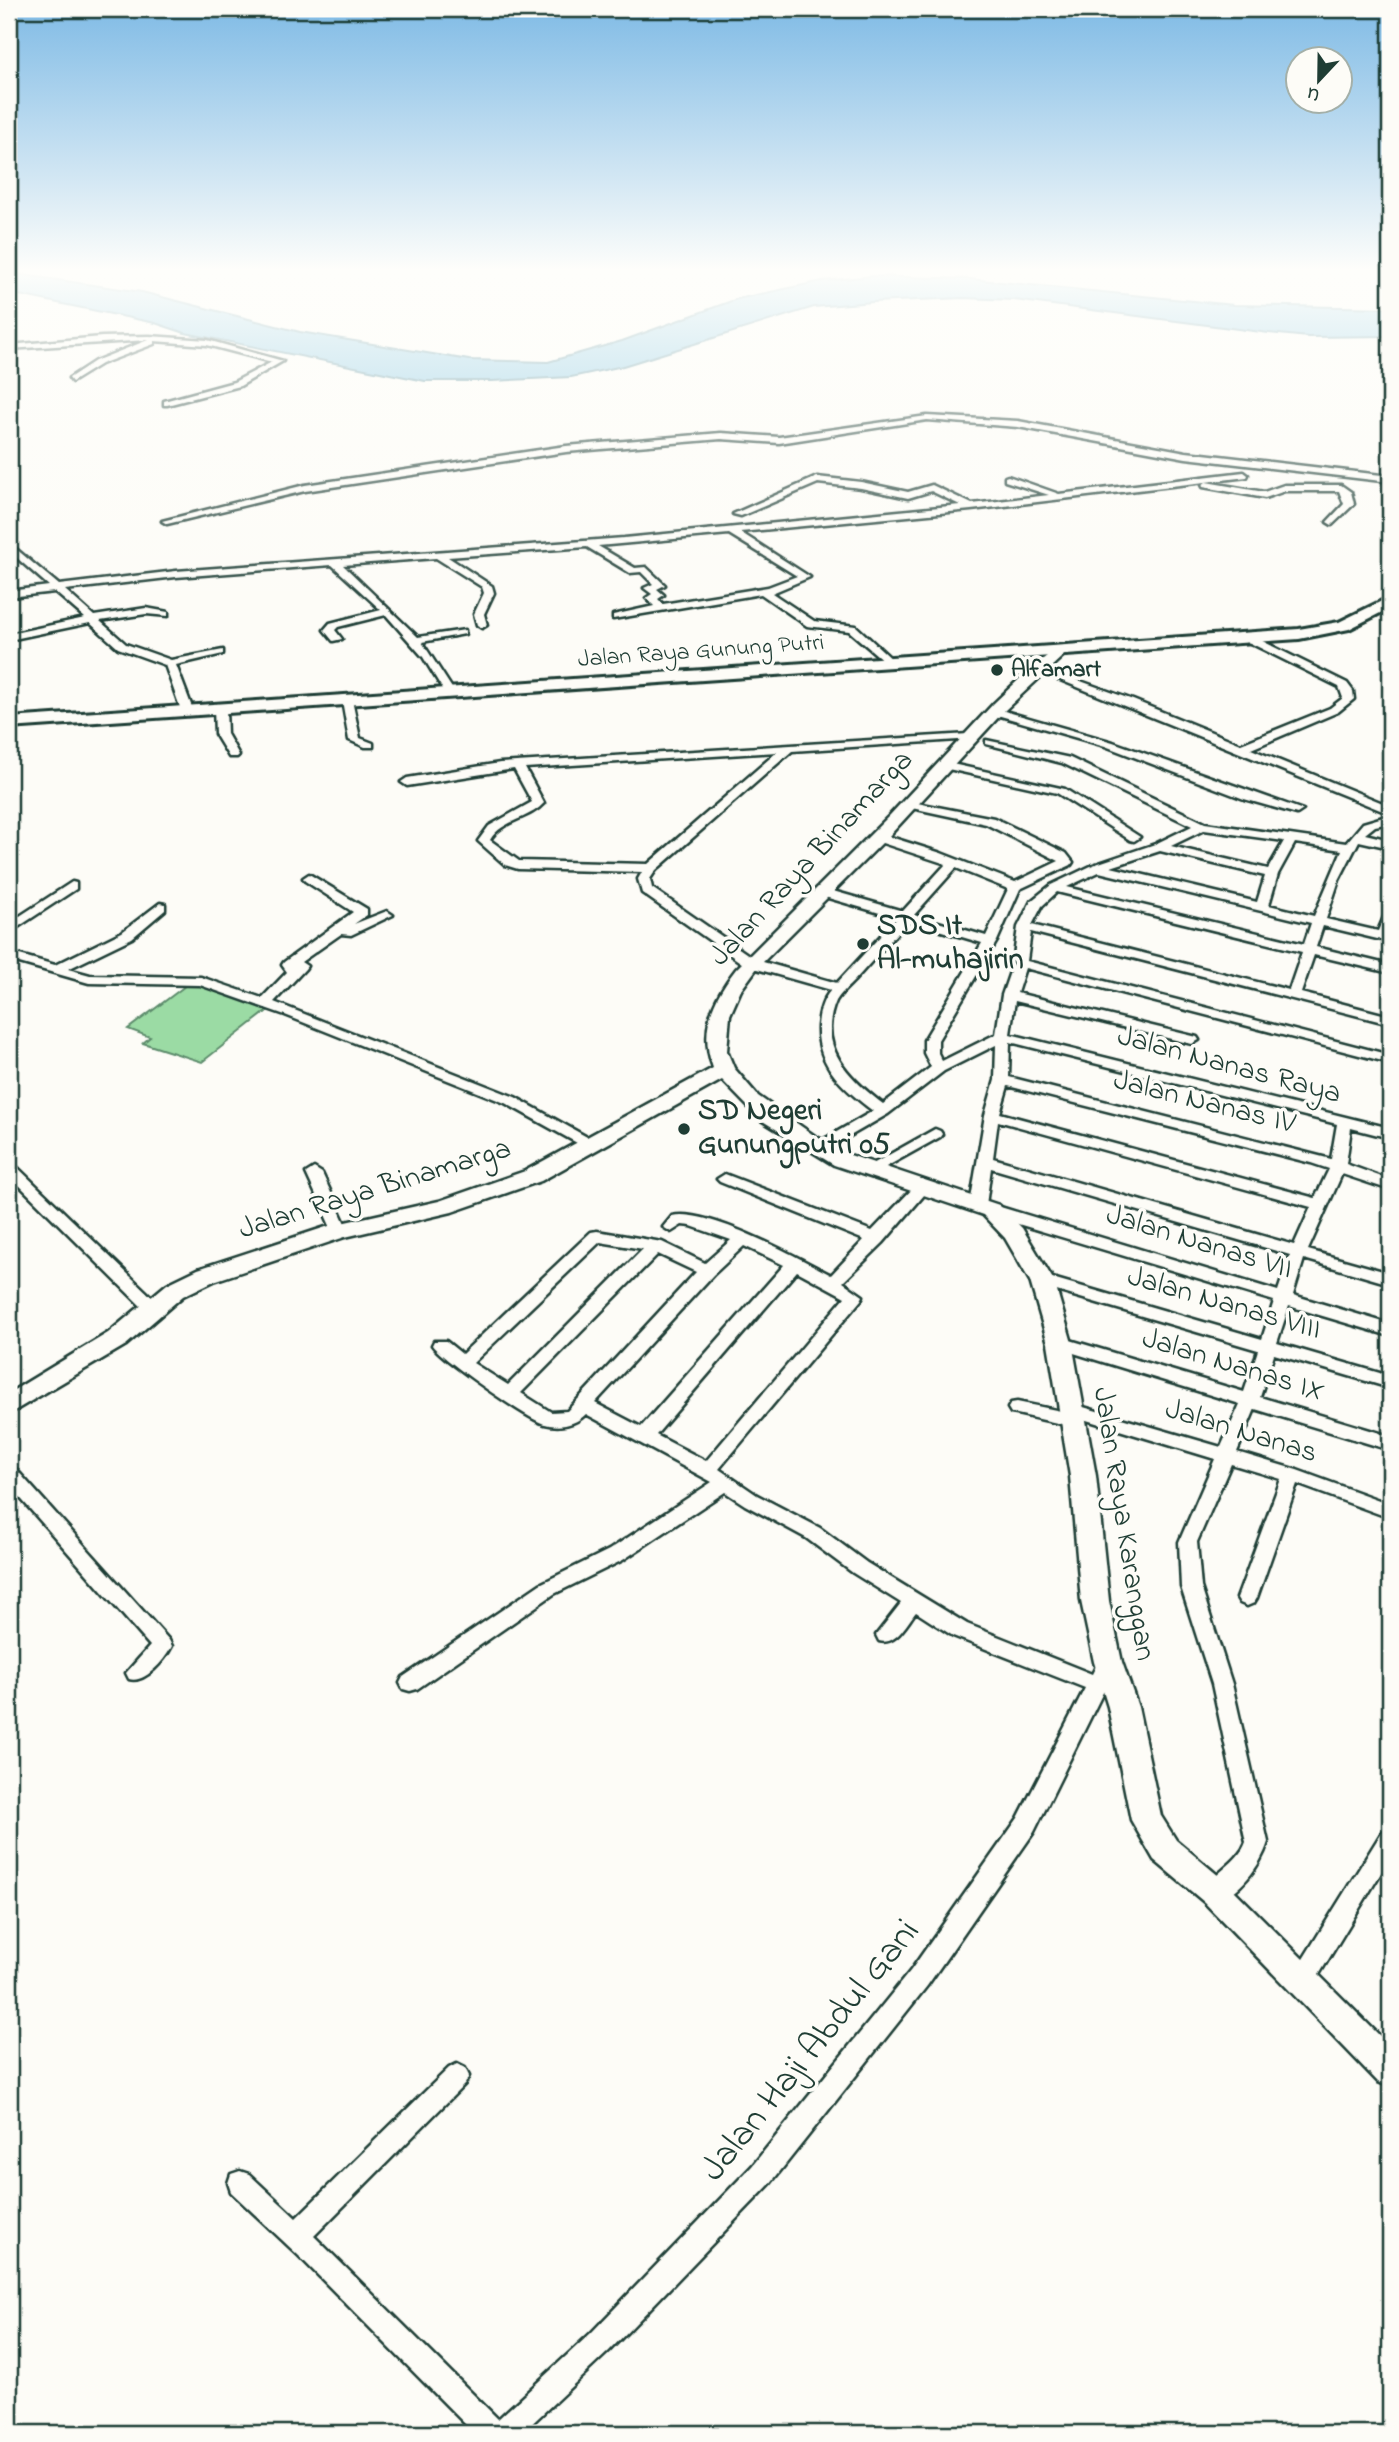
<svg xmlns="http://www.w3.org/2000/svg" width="1399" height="2442" viewBox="0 0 1399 2442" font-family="'Indie Flower',sans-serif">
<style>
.green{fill:#9bdba4;stroke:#5d8c6c;stroke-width:2}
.water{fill:#80c4e1;stroke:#598e9c;stroke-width:2}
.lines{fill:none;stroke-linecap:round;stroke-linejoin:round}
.street-casing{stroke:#1f3d34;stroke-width:5}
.secondary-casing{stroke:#1f3d34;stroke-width:5}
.primary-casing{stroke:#1f3d34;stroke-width:6}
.street{fill:#fdfcf7;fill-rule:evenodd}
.secondary{fill:#fdfcf7;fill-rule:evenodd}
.primary{fill:#fdfcf7;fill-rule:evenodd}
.poi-dot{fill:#1f3d34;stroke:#fdfcf7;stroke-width:2.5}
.labels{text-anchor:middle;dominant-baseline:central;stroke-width:7;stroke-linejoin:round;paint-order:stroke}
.far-street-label{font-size:24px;fill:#1f3d34;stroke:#fdfcf7}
.far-poi-label{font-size:24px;font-weight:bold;fill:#1f3d34;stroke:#fdfcf7;text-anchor:start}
.street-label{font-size:30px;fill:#1f3d34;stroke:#fdfcf7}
.poi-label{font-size:30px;font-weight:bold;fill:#1f3d34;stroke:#fdfcf7;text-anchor:start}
.near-street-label{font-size:37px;fill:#1f3d34;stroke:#fdfcf7}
</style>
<rect width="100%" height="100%" fill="#fdfcf7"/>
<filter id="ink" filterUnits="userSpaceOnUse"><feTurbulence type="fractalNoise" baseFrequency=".0143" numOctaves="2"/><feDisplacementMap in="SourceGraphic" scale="14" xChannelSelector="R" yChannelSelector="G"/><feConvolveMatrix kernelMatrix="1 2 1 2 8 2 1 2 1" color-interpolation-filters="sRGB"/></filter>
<g filter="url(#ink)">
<!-- green -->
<path class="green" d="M 189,983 L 201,984 L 271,1008 L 202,1062 L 143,1043 L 150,1037 L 128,1029 Z"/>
<!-- water -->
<path class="water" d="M 9,273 L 142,292 L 300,332 L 469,360 L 548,362 L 622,341 L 737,299 L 822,281 L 872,276 L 970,279 L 1234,305 L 1390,308 L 1390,336 L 1308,337 L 1269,333 L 1014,300 L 963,298 L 873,302 L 814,307 L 623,366 L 571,377 L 491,381 L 425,381 L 185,333 L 155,323 L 9,293 Z"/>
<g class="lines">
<!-- street casing -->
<g class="street-casing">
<path id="street" d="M 102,337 L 149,336 L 207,340 L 283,361 L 240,386 L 167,405 L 164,405 L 164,401 L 234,382 L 272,362 L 207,345 L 154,341 L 154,344 L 101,364 L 72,382 L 69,378 L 95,361 L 148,340 L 9,349 L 9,345 Z
M 927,416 L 1018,421 L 1186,452 L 1390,476 L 1390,482 L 1186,458 L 1018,427 L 927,420 L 779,443 L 721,439 L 566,452 L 305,491 L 167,524 L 162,521 L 305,485 L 566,446 L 721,433 L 779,437 Z
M 1244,472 L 1248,475 L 1247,477 L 971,510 L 740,532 L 810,577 L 772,593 L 814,621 L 856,626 L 895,662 L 896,664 L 891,667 L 849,631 L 807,626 L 761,594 L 613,619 L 613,615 L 654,606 L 646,598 L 652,594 L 644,588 L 653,584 L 641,572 L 630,573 L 587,547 L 448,557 L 492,586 L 494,593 L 484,614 L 487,625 L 482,628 L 477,625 L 474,614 L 484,593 L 482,587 L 436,558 L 343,565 L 418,637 L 465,630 L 465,634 L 422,642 L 455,693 L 450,696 L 445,693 L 423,657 L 386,615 L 338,627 L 335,630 L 342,639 L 333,641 L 324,630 L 330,623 L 381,610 L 332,565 L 176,577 L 65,590 L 94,616 L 146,608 L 168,612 L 168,616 L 146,614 L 100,621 L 126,644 L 171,660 L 223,650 L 223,654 L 176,665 L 193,710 L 187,713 L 181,710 L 165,665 L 118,648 L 90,623 L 9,640 L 9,634 L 85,618 L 55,592 L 9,597 L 9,591 L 49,586 L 9,551 L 9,543 L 59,585 L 176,571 L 624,538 L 960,505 L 931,491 L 908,498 L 861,488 L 818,483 L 741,516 L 733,514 L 817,477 L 861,482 L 908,492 L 932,485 L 972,504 L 1049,495 L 1005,481 L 1005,477 L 1008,476 L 1059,494 ZM 729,534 L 797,576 L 768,587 L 663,604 L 658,599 L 664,595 L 657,589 L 665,585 L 646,567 L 635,568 L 598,546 Z
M 1206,482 L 1264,492 L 1284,485 L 1341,485 L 1351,492 L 1354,504 L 1332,525 L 1327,522 L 1344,504 L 1339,491 L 1285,491 L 1265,498 L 1203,487 L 1202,485 Z
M 1244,636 L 1252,636 L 1347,683 L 1353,691 L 1354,699 L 1338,712 L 1251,749 L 1390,806 L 1390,814 L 1033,669 L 1042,667 L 1133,700 L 1241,744 L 1330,708 L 1343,698 L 1339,687 L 1244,640 Z
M 347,697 L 352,700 L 360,738 L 373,743 L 373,747 L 365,747 L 349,740 L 342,700 Z
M 220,705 L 226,708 L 227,734 L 239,755 L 237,757 L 229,757 L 215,734 L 214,708 Z
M 994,708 L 1113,742 L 1303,810 L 1297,814 L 1244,799 L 1105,746 L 990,713 L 990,709 Z
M 969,734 L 975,737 L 973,739 L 792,751 L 656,870 L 650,879 L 652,888 L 756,960 L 837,983 L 897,918 L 818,895 L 818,889 L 826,889 L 903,911 L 946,864 L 873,840 L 873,834 L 881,834 L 941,853 L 1015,882 L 1059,861 L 986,824 L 907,807 L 907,801 L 994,818 L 1066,853 L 1073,862 L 1071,865 L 1020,889 L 997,941 L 938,1040 L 938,1053 L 942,1061 L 996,1034 L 1002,995 L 1013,963 L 1018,927 L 1031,901 L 1051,885 L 1093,865 L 1155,844 L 1192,826 L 1062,763 L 986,744 L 986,740 L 1070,758 L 1205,823 L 1346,843 L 1363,823 L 1390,815 L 1390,823 L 1375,826 L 1365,834 L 1390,840 L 1390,848 L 1359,841 L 1339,880 L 1326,919 L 1378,931 L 1384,917 L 1390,913 L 1390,942 L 1323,926 L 1316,947 L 1390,965 L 1390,973 L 1314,955 L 1301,993 L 1390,1016 L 1390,1024 L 1031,932 L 1027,961 L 1390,1055 L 1390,1063 L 1025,968 L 1017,993 L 1197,1037 L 1199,1040 L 1192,1044 L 1015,1001 L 1010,1034 L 1390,1128 L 1390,1138 L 1351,1128 L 1346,1164 L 1390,1180 L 1390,1190 L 1342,1174 L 1308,1250 L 1390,1273 L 1390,1284 L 1304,1259 L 1293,1295 L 1390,1324 L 1390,1336 L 1289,1306 L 1277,1343 L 1390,1376 L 1390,1388 L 1274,1354 L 1260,1397 L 1390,1436 L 1390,1450 L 1255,1409 L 1237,1452 L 1297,1470 L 1390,1504 L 1390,1518 L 1297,1484 L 1257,1598 L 1254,1603 L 1247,1606 L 1240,1603 L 1237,1598 L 1281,1479 L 1231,1464 L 1197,1542 L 1201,1587 L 1232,1684 L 1268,1842 C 1260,1867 1240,1893 1215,1902 L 1207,1899 L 1204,1892 C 1213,1872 1238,1864 1246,1842 L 1212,1684 L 1181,1587 L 1179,1542 L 1215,1459 L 1083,1419 L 1081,1426 L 1075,1427 L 1017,1414 L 1011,1413 L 1008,1408 L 1011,1403 L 1017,1402 L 1066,1412 L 1067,1405 L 1073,1404 L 1221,1447 L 1240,1404 L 1054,1347 L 1052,1343 L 1054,1339 L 1060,1337 L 1244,1392 L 1258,1350 L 1036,1285 L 1034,1281 L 1042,1275 L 1262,1339 L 1274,1301 L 985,1214 L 983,1210 L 985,1206 L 997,1206 L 1278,1291 L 1290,1255 L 991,1168 L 986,1205 L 984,1209 L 972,1209 L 970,1205 L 985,1115 L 995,1080 L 996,1045 L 944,1071 L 888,1114 L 824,1151 L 814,1151 L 811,1148 L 814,1145 L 873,1111 C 844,1089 816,1065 818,1026 C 819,1012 822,1000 831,990 L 746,966 L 642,893 L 638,879 L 642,872 L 518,869 L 505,865 L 478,841 L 489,826 L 532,802 L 514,769 L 407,786 L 401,782 L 407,778 L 500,763 ZM 777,752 L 648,864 L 519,861 L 490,840 C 501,820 529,820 544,803 L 525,768 ZM 1204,830 L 1284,841 L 1268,869 L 1171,846 ZM 1295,843 L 1342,850 L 1314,916 L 1269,905 L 1278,874 ZM 1160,851 L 1265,876 L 1257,902 L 1111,867 ZM 956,868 L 1008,889 L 986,936 L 914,915 ZM 1099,872 L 1311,923 L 1304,944 L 1067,887 ZM 1057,892 L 1302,952 L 1289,990 L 1032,925 L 1042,906 ZM 908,921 L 982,943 L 924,1040 L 924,1053 L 931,1067 L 883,1104 C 850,1079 816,1047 836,1001 C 840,994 848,987 854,981 C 872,961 890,941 908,921 ZM 1010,1042 L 1337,1124 L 1331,1159 L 1009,1077 ZM 1008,1086 L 1311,1163 L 1329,1169 L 1315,1198 L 1000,1113 ZM 998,1121 L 1311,1207 L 1294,1245 L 993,1158 Z
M 943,762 L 1065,789 L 1140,837 L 1134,841 L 1130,840 L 1057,793 L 939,767 L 939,763 Z
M 309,874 L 367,909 L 367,915 L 354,924 L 387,911 L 393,915 L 351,935 L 341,934 L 301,962 L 307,966 L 305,969 L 274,1002 L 515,1097 L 596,1142 L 599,1145 L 596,1148 L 586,1148 L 505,1103 L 285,1015 L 200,985 L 89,983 L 9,960 L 9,952 L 55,965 L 122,932 L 160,903 L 165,904 L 165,910 L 132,938 L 68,969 L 90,975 L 201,977 L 262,998 L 287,972 L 282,965 L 284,962 L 353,912 L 305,881 L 303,878 Z
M 72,882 L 76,883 L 76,889 L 9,933 L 9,923 Z
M 935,1129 L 940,1131 L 942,1134 L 940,1137 L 875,1173 L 870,1175 L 862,1170 Z
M 9,1162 L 14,1164 L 159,1304 L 161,1308 L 159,1312 L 147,1312 L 9,1175 Z
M 314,1168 L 322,1173 L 348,1230 L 346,1234 L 340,1235 L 332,1230 L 306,1173 Z
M 725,1174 L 872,1231 L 918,1183 L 928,1183 L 931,1187 L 883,1243 L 843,1282 L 863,1296 L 861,1300 L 719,1469 L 757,1495 L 820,1528 L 867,1563 L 967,1624 L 1092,1674 L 1101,1656 L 1108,1654 L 1115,1656 L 1118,1662 L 1034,1832 L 927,1986 L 770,2184 L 609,2351 L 522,2433 L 474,2433 L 299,2256 L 231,2192 L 228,2183 L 231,2174 L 240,2171 L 249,2174 L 296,2218 L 449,2068 L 457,2064 L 465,2068 L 469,2076 L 465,2084 L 314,2236 L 498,2419 L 591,2333 L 752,2166 L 911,1970 L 1018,1818 L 1085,1688 L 953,1636 L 916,1612 C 906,1624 896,1646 879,1641 L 876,1635 L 901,1603 L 853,1573 L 806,1538 L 745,1505 L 725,1492 L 623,1560 L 554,1594 L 417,1689 L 410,1691 L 403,1689 L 400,1683 L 403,1677 L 540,1584 L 609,1550 L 712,1482 L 586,1414 C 575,1425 560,1428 545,1424 C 529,1420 441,1359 432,1345 L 434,1341 L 446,1341 L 462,1354 L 591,1232 L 597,1231 L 662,1242 L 705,1263 L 731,1240 L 691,1226 L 682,1225 L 671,1232 L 663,1227 L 672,1216 C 706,1207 799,1258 831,1275 L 864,1240 L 720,1182 L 717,1179 ZM 600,1242 L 643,1249 L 508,1385 L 473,1363 ZM 744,1246 L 784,1265 L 641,1427 L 595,1403 L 713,1275 ZM 658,1254 L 696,1272 L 567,1411 L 551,1412 L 521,1393 ZM 797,1271 L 845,1297 L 706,1461 L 656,1435 Z
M 9,1466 L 15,1468 L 169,1640 L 172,1646 C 165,1660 145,1684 129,1679 L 126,1673 L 150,1646 L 9,1485 Z
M 1390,1829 L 1390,1858 L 1311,1988 L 1303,1991 L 1295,1988 L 1292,1980 L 1295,1972 L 1382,1832 Z"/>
</g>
<!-- secondary casing -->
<g class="secondary-casing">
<path id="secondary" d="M 1058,648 L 1066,653 L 1063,656 L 1005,710 L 889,836 L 757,968 L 741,990 L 730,1015 L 727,1051 L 734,1068 L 758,1096 L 815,1136 L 850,1155 L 999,1205 L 1022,1228 L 1054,1281 L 1072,1343 L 1096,1476 L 1109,1601 L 1122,1662 L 1138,1707 L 1161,1816 L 1176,1840 L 1226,1882 L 1390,2046 L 1390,2087 L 1378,2082 L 1204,1902 L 1154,1860 L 1131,1820 L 1108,1707 L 1094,1662 L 1081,1601 L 1070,1476 L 1048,1343 L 1030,1281 L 1005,1238 L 983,1215 L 834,1165 L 761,1120 L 722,1080 L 541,1181 L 452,1212 L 345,1237 L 214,1281 L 183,1296 L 126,1345 L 9,1414 L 9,1393 L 108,1333 L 167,1284 L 198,1269 L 332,1225 L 439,1201 L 525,1171 L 713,1068 C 699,1030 712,1000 736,969 L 890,815 L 994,703 L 1032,667 Z"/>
</g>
<!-- primary casing -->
<g class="primary-casing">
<path id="primary" d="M 1390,597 L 1390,608 L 1349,629 L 1299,639 L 9,728 L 9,718 L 1299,629 L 1339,622 Z"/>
</g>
<!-- street -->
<use href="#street" class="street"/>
<!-- secondary -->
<use href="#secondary" class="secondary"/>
<!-- primary -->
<use href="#primary" class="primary"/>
</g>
</g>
<!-- sky -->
<linearGradient id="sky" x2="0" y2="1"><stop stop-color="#7ebae5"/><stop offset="0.44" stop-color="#fefefb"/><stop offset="1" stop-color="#fefefb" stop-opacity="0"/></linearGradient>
<rect width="1399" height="613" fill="url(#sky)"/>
<!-- markers -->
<g class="poi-dot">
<circle cx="997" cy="670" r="7"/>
<circle cx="863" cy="944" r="7"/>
<circle cx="684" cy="1129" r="7"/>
</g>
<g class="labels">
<!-- far-street labels -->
<g class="far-street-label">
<text transform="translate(701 652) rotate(-4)">Jalan Raya Gunung Putri</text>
</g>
<!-- far-poi labels -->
<g class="far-poi-label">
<text x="1011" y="670">Alfamart</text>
</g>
<!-- street labels -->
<g class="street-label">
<text transform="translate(812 859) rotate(-47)">Jalan Raya Binamarga</text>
<text transform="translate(1229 1066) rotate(15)">Jalan Nanas Raya</text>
<text transform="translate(1204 1103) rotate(14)">Jalan Nanas IV</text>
<text transform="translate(375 1190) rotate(-17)">Jalan Raya Binamarga</text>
<text transform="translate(1199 1243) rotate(17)">Jalan Nanas VII</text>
<text transform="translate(1224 1304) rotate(16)">Jalan Nanas VIII</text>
<text transform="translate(1233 1366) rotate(17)">Jalan Nanas IX</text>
<text transform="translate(1241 1432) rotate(17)">Jalan Nanas</text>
<text transform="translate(1123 1524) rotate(81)">Jalan Raya Karanggan</text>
</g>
<!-- poi labels -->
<g class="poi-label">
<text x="877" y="927">SDS It<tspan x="877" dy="34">Al-muhajirin</tspan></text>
<text x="698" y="1112">SD Negeri<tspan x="698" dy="34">Gunungputri 05</tspan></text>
</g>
<!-- near-street labels -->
<g class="near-street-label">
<text transform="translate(811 2051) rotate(-51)">Jalan Haji Abdul Gani</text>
</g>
</g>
<!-- margin -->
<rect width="1399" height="2442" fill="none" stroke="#fdfcf7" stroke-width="35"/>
<rect x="18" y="18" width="1364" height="2407" fill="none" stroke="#1f3d34" stroke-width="2.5" filter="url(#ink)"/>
<!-- north arrow -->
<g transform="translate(1319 80) rotate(202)"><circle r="33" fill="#fdfcf7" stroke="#a4b0a9" stroke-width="2"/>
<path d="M0-5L12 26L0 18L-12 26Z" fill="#1f3d34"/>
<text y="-10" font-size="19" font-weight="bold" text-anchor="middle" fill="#1f3d34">U</text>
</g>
</svg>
